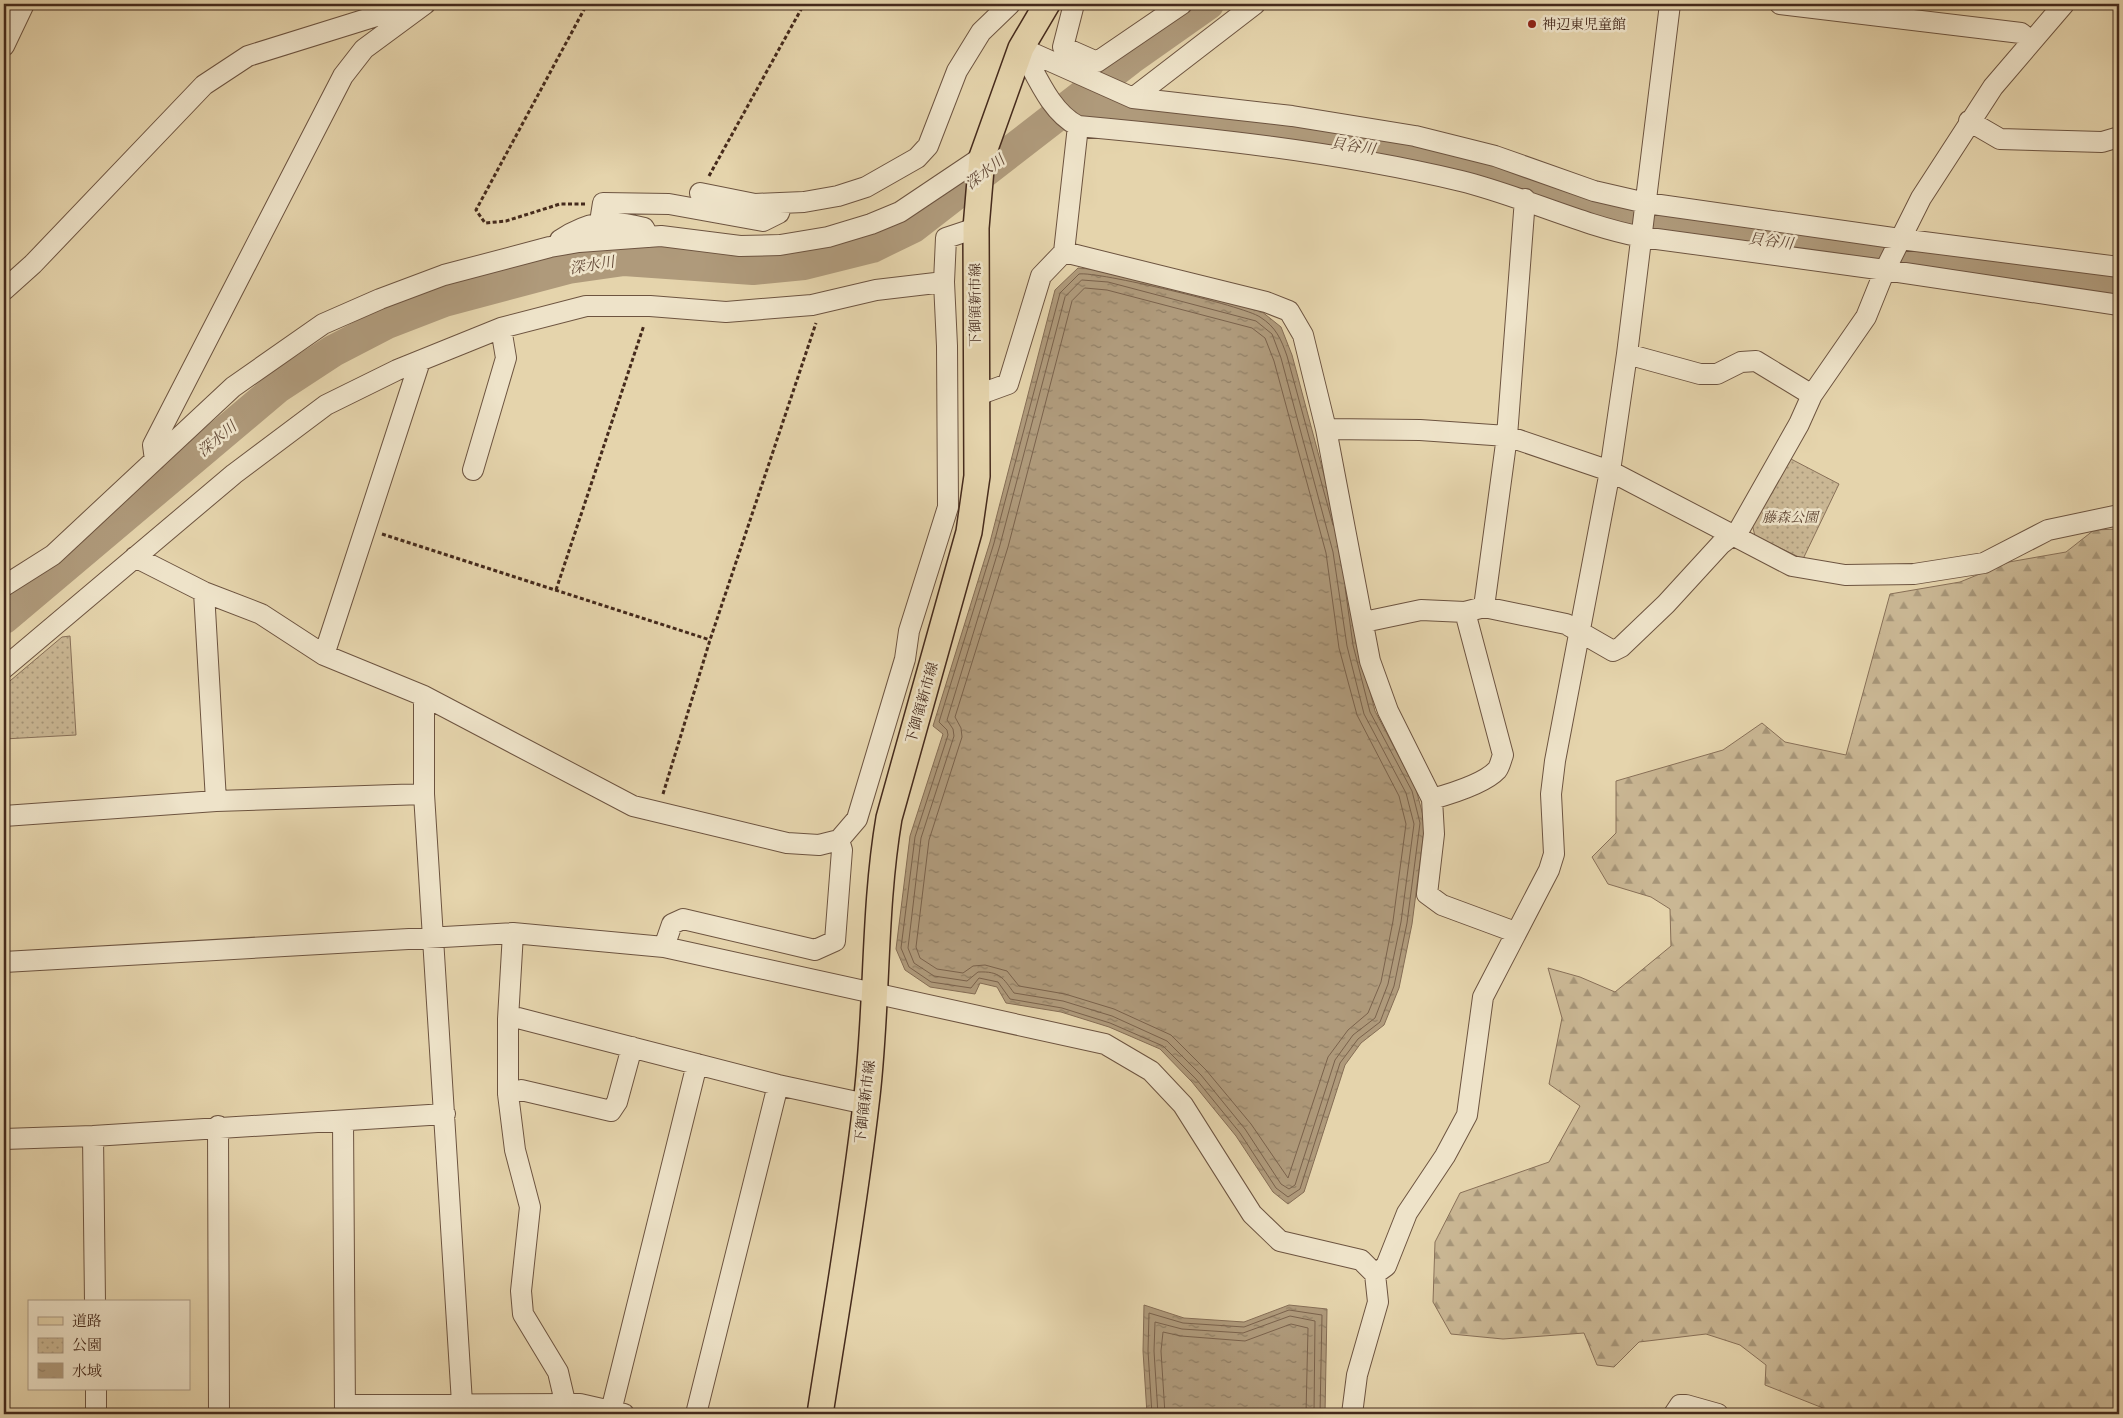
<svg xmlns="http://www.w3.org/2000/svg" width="2123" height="1418" viewBox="0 0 2123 1418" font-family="'IM FELL French Canon','Noto Serif JP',serif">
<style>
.forest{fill:url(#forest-firs);stroke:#887058}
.park{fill:url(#park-dots);stroke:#887058}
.water{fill:url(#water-ripples);stroke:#856d55}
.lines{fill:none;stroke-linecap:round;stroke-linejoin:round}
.shore{stroke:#7a624c;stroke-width:1}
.river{stroke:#af9a7b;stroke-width:32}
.minor-casing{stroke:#6d5440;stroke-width:22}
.major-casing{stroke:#452a1c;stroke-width:28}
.path{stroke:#452a1c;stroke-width:3;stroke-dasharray:4 2.5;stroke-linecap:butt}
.minor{stroke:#eee3c9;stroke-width:20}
.major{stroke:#e5d4ac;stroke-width:25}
.poi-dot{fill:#8f2418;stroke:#eee3c9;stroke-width:2}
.labels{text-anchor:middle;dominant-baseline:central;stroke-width:5;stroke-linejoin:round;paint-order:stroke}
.poi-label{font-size:14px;fill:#452a1c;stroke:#eee3c9;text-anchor:start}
.street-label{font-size:14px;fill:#452a1c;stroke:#eee3c9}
.park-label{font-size:14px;font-style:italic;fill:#604634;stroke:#eee3c9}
.water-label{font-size:15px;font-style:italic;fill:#604634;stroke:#eee3c9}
</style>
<defs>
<pattern id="forest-firs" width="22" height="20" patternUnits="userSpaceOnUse" patternTransform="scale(1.25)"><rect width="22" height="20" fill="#cab794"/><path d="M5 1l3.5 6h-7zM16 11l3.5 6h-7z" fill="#a69578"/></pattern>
<pattern id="park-dots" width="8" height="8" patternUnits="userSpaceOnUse" patternTransform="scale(1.25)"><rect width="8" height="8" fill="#cab794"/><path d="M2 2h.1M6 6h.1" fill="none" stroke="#a69578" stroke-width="1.8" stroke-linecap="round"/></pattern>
<pattern id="water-ripples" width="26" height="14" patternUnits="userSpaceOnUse" patternTransform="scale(1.25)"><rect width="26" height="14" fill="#af9a7b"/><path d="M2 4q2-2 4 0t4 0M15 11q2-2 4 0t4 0" fill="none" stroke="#907e64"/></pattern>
</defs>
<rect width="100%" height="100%" fill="#e5d4ac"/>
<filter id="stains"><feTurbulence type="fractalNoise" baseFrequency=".004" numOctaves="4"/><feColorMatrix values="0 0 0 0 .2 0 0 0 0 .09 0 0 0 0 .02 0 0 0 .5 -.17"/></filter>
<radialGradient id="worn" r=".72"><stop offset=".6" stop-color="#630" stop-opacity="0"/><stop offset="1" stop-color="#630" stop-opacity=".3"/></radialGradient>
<!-- forest -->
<path class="forest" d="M 2119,529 L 2119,1414 L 1838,1414 L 1765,1385 L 1766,1365 L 1740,1345 L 1706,1334 L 1639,1342 L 1614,1367 L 1597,1365 L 1584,1333 L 1503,1339 L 1451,1334 L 1433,1302 L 1435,1242 L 1460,1193 L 1549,1162 L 1580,1106 L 1549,1084 L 1562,1018 L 1548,968 L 1580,977 L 1615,992 L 1671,946 L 1670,909 L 1651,897 L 1608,884 L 1592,857 L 1616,833 L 1616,781 L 1723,750 L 1762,723 L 1785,742 L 1846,755 L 1890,594 L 1960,582 L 2009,562 L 2066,552 L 2094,530 Z"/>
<!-- park -->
<path class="park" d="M 1791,459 L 1839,484 L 1803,559 L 1755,536 L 1752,524 Z
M 70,636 L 76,735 L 4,739 L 4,686 L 62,637 Z"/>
<!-- water -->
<path class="water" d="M 1078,268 L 1110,271 L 1261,311 L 1281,327 L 1292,355 L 1344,550 L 1358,644 L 1375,711 L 1416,789 L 1425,823 L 1412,924 L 1399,988 L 1384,1025 L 1361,1043 L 1345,1065 L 1304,1192 L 1288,1204 L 1273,1192 L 1236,1136 L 1192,1082 L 1160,1049 L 1109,1027 L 1061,1012 L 1006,1003 L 997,987 L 980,983 L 975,994 L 930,987 L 905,970 L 896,949 L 910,836 L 943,734 L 933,726 L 990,542 L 1055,290 Z
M 1144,1305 L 1184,1318 L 1244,1322 L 1289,1305 L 1327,1309 L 1325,1414 L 1147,1414 L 1143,1351 Z"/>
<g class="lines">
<!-- shore -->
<path class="shore" d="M 1082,280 L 1108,282 L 1256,321 L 1272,334 L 1281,358 L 1333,552 L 1347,646 L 1364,714 L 1406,793 L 1414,824 L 1401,922 L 1388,984 L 1375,1018 L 1353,1035 L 1335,1060 L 1295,1185 L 1289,1189 L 1281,1184 L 1245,1129 L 1201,1075 L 1167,1041 L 1112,1016 L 1063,1001 L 1014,993 C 1003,978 1000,971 978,972 L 967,981 L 934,976 L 914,963 L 908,948 L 921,838 L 954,736 L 953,729 L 947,720 L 1000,545 L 1065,297 Z
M 1085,288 L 1107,290 L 1252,328 L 1265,338 L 1274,361 L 1326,553 L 1339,648 L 1357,715 L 1399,796 L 1406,824 L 1393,921 L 1381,982 L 1368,1013 L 1348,1030 L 1328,1057 L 1288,1178 L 1251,1124 L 1206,1070 L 1171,1035 L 1114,1009 L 1065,994 L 1019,986 L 1007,971 L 985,965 L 973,966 L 963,973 L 937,969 L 920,958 L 916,947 L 929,840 L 962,737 L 961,728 L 955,717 L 1008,547 L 1072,301 Z
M 1333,525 L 1287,356 C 1281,339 1276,327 1260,317 C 1244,306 1097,271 1079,274 L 1060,293 L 994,543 L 939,722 L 947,730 L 948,735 L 915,837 L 901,948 L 909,967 L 931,982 L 971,988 L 979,978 L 998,982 L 1010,999 L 1062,1008 L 1110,1023 L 1163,1046 L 1196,1079 L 1240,1133 L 1276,1188 L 1288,1197 L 1300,1189 L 1340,1063 L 1358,1039 L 1380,1022 L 1394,986 L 1407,923 L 1420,823 L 1412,791 L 1370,712 L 1353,645 L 1345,587
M 1152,1414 L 1148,1351 L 1149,1313 L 1183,1323 L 1244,1327 L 1289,1310 L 1322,1315 L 1320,1414
M 1158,1414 L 1154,1351 L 1155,1322 L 1182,1329 L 1243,1333 L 1290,1316 L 1315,1321 L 1314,1414
M 1165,1414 L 1161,1351 L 1163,1332 L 1181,1336 L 1245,1341 L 1291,1324 L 1308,1328 L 1306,1414"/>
<!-- river -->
<path class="river" d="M 1067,108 L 1284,135 L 1457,164 L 1629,222
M 1662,228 L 1881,254
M 1912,258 L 2014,276 L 2119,287
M 4,618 L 278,387 L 333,351 L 387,323 L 444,301 L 568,268 L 624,260 L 753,269 L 804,264 L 872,247 L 913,227 L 1130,59 L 1208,4"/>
<!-- minor casing -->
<g class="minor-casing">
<path id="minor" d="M 1074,4 L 1063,47 L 1097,62 L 1182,4
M 1780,4 L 2021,33 L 2031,41
M 4,46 L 24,4
M 1021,48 C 1036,74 1050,112 1078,126 C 1207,138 1335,151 1461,181 C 1522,196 1580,225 1642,237 L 1885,270 L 2119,305
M 1021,48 L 1133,98 L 1292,116 L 1415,136 L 1495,156 L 1594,191 L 1646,203 L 1900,239 L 2119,267
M 1133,98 L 1255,4
M 1969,121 L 2000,139 L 2102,142 L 2119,137
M 700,193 L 755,204 L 804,202 L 838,196 L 866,187 L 917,158 L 928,146 L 957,71 L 981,32 L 1010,4
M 600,222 L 603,203 L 669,204 L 763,221 L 779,213 L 782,203
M 560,240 C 589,221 610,219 644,228 L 649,237
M 1064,252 L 1266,302 L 1289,311 L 1303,335 L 1326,429 L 1370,661 L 1388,711 L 1432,799 L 1434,834 L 1427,894 L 1442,905 L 1515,932
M 4,290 L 33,264 L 204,85 L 248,56 L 415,4
M 1627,354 L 1700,374 L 1717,374 L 1741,362 L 1756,361 L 1812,395
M 975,396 L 1008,384 L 1041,276 L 1064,252 L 1078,126
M 1326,429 L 1420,430 L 1507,436 L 1610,471 L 1792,566 L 1845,575 L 1914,574 L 1984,563 L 2048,530 L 2119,515
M 155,460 L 153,445 L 343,76 L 364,49 L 425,4
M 473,470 L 506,358 L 501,328
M 135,557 L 204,592 L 261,614 L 324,655 L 424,696 L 424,794 L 462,1403
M 4,586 L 53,555 L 233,387 L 323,324 L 380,299 L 444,275 L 550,247 L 579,242 L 661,236 L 740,246 L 780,245 L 828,237 L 871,224 L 900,212 L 982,157
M 204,592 L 216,801
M 1484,607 L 1566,624 L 1613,651 L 1621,647 L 1666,604 L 1721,544 L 1739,530 L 1799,424 L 1812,395 L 1866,317 L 1885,270 L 1921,198 L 1993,87 L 2064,4
M 1364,622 L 1421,610 L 1465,612 L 1484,607 L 1507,436 L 1525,199
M 324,655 L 420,361
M 4,668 L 234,474 L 326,405 L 397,370 L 501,328 L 586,306 L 650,306 L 726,312 L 812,305 L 876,290 L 944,282
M 424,696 L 633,806 L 787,843 L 819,845 L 839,840 L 857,819 L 905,659 L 909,631 L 948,507 L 947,346 L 944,282 L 946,238 L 976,228
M 1432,799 C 1450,794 1484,784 1497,770 C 1500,766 1501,760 1503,755 L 1465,612
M 4,816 L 216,801 L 424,794
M 513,933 L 508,1019 L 508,1094 L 515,1150 L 530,1207 L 521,1291 L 523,1314 L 558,1372 L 566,1406 L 565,1414
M 664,947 L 672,924 L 683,919 L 815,950 L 835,941 L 842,850 L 839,840
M 4,962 L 513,933 L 664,947 L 1105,1044 L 1151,1071 L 1183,1105 L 1252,1214 L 1280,1241 L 1361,1260 L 1375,1274 L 1378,1302 L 1357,1375 L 1352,1414
M 508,1019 L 518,1018 L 778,1085 L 866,1104
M 508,1094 L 521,1090 L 611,1111 L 617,1102 L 632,1047
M 343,1121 L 345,1414
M 218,1126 L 219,1414
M 93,1136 L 95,1302
M 4,1139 L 93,1136 L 445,1114
M 1375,1274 L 1386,1266 L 1407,1213 L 1445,1156 L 1467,1115 L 1483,997 L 1549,870 L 1554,854 L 1551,794 L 1555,761 L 1610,471 L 1627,354 L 1670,4
M 96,1389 L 96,1414
M 345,1405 L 580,1404 L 624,1414
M 611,1411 L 697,1064
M 696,1414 L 778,1085
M 1674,1414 L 1680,1405 L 1686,1405 L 1718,1414"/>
</g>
<!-- major casing -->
<g class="major-casing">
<path id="major" d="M 820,1414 C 836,1311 854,1208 866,1104 C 878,1009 873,912 889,818 L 969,532 L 977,476 L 976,228 L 982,157 L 1021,48 L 1047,4"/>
</g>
<!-- path -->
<path class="path" d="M 709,176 L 804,4
M 585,204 L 560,204 L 506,221 L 485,223 L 476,210 L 587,4
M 382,534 L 710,640
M 556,590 L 644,325
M 663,794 L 710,640 L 816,323"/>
<!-- minor -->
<use href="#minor" class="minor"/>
<!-- major -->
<use href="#major" class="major"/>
</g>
<!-- markers -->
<circle class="poi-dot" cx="1532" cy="24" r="5"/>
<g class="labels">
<!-- poi labels -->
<g class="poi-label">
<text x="1542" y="24">神辺東児童館</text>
</g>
<!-- street labels -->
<g class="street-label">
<text transform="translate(975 305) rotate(-90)">下御領新市線</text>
<text transform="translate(922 703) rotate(-74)">下御領新市線</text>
<text transform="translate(865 1102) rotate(-83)">下御領新市線</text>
</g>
<!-- park labels -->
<g class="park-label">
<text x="1790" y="517">藤森公園</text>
</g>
<!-- water labels -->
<g class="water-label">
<text transform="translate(1353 146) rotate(9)">貝谷川</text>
<text transform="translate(985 172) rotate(-38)">深水川</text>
<text transform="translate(1771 241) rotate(7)">貝谷川</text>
<text transform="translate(592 265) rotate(-9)">深水川</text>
<text transform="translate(217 439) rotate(-40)">深水川</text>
</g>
</g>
<!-- margin -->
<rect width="2123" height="1418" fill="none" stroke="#e5d4ac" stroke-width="20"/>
<rect x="5" y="5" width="2113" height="1408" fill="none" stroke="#452a1c" stroke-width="2.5"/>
<rect x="10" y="10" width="2103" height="1398" fill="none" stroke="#452a1c"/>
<!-- legend -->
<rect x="28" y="1300" width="162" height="90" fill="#eee3c9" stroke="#aa9984"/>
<rect x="38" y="1317" width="25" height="8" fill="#e5d4ac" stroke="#aa9984"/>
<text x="72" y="1326" font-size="15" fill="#452a1c">道路</text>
<rect x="38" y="1338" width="25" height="15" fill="url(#park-dots)" stroke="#aa9984"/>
<text x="72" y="1350" font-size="15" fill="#452a1c">公園</text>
<rect x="38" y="1363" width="25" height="15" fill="url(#water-ripples)" stroke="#aa9984"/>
<text x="72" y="1376" font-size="15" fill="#452a1c">水域</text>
<rect width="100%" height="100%" filter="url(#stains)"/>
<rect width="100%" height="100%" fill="url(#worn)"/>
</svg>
